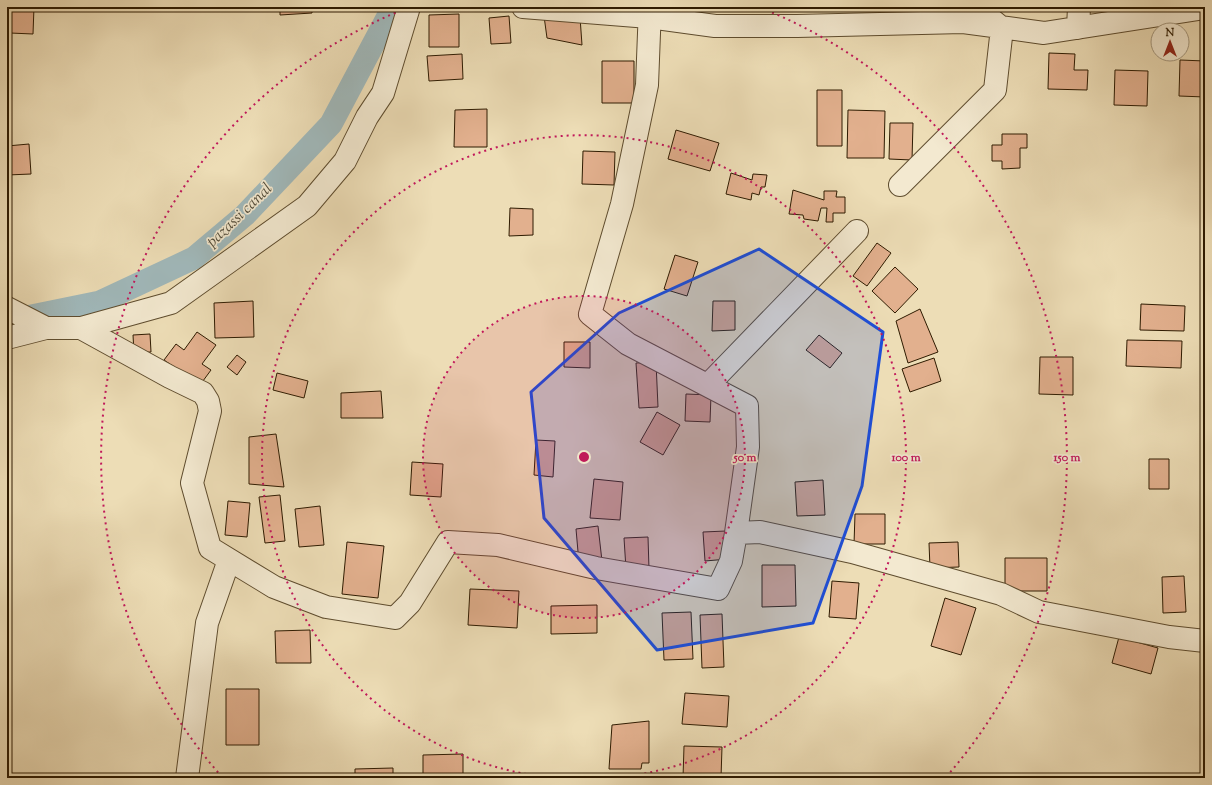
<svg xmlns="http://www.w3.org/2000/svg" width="1212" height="785" viewBox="0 0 1212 785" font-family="'Sorts Mill Goudy',serif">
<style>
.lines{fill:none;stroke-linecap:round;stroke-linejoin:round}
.canal{stroke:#a0b8ba;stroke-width:23}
.building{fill:#e2b08e;stroke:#2e1b01}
.street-casing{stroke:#5e4c2e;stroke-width:24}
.street{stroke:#f3e9d0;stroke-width:22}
.marked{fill:#1d4ed8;fill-opacity:0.2;stroke:#1d4ed8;stroke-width:3;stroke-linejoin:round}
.ring{fill:none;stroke:#c2185b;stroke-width:2;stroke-dasharray:2 4}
.labels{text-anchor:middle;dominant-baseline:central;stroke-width:3.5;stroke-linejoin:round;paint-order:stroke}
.water-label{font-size:16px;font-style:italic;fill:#504a38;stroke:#f3e9d0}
.centre{fill:#c2185b;stroke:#f3e9d0;stroke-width:2}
.ring-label{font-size:12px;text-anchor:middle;font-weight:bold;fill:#c2185b;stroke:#f3e9d0;stroke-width:3.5;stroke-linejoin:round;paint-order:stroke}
</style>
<rect width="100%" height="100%" fill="#edddb6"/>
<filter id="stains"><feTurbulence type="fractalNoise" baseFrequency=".005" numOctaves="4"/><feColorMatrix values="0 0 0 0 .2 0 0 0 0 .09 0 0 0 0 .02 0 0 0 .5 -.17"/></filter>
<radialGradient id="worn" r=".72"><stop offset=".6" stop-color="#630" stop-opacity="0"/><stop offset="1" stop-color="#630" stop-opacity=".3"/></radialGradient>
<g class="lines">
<!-- canal -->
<path class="canal" d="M 7,321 L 100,302 L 194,258 L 245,215 L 331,124 L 393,7"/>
</g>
<!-- building -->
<path class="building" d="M 11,7 L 34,7 L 33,34 L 10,33 Z
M 280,7 L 312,7 L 312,13 L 280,15 Z
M 459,14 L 459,47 L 429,47 L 429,15 Z
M 509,16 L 511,43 L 491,44 L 489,18 Z
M 544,16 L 580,17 L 582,45 L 547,38 Z
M 1049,53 L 1075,54 L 1074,70 L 1088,70 L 1087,90 L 1048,89 Z
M 462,54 L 463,79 L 429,81 L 427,56 Z
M 1180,60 L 1205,61 L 1205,97 L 1179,96 Z
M 602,61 L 634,61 L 634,103 L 602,103 Z
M 1115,70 L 1148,71 L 1147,106 L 1114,105 Z
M 817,90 L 842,90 L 842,146 L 817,146 Z
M 487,109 L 487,147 L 454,147 L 455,110 Z
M 848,110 L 885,111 L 884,158 L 847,158 Z
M 890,123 L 913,123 L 912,160 L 889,159 Z
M 676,130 L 719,143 L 710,171 L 668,159 Z
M 1002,134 L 1027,134 L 1027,148 L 1020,148 L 1020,168 L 1002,169 L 1002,161 L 992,161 L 992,145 L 1002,145 Z
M 29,144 L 31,174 L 7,175 L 7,146 Z
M 583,151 L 615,152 L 614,185 L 582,184 Z
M 731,173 L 752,180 L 753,174 L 767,175 L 765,187 L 761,187 L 759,195 L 752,193 L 751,200 L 726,194 Z
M 793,190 L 824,200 L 824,191 L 837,191 L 836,197 L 845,197 L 845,213 L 833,213 L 833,222 L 826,222 L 827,208 L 821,208 L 818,221 L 804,219 L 803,215 L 789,214 Z
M 510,208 L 533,209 L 533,235 L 509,236 Z
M 877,243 L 891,253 L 867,286 L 853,276 Z
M 675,255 L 698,262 L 687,296 L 664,289 Z
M 895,267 L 918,289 L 895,313 L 872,291 Z
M 253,301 L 254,337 L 215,338 L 214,303 Z
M 713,301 L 735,301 L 735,330 L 712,331 Z
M 1141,304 L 1185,306 L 1184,331 L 1140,330 Z
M 920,309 L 938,352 L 908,363 L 896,321 Z
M 197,332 L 216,345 L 202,364 L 211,370 L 200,385 L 164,360 L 176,344 L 184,350 Z
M 150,334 L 151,352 L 134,353 L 133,335 Z
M 819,335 L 842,353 L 830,368 L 806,350 Z
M 1127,340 L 1182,341 L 1181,368 L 1126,366 Z
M 564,342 L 590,342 L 590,368 L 564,367 Z
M 237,355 L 246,362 L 237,375 L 227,367 Z
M 1040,357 L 1073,357 L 1073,395 L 1039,394 Z
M 934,358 L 941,381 L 910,392 L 902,369 Z
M 656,362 L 658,407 L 639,408 L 636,363 Z
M 277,373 L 308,381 L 304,398 L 273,390 Z
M 381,391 L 383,418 L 341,418 L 341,393 Z
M 686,394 L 711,395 L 710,422 L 685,421 Z
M 657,412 L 680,425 L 663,455 L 640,442 Z
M 276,434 L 284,487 L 249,484 L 249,437 Z
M 536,440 L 555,441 L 553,477 L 534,475 Z
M 1149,459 L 1169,459 L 1169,489 L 1149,489 Z
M 412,462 L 443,464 L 441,497 L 410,495 Z
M 594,479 L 623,482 L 620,520 L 590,518 Z
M 823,480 L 825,515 L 797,516 L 795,482 Z
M 280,495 L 285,541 L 265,543 L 259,497 Z
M 228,501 L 250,503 L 247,537 L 225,535 Z
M 320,506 L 324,545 L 299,547 L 295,509 Z
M 855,514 L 885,514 L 885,544 L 854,544 Z
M 598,526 L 602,561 L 579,563 L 576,529 Z
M 726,531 L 728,559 L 705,561 L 703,532 Z
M 648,537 L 649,569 L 626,569 L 624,538 Z
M 347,542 L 384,546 L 378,598 L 342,594 Z
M 958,542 L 959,567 L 930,568 L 929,543 Z
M 1005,558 L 1047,558 L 1047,591 L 1005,591 Z
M 762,565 L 795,565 L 796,606 L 762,607 Z
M 1184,576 L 1186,612 L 1163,613 L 1162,577 Z
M 832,581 L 859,583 L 856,619 L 829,617 Z
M 470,589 L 519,591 L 517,628 L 468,625 Z
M 945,598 L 976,608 L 961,655 L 931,646 Z
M 597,605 L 597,633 L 551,634 L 551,606 Z
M 691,612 L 693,659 L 664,660 L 662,613 Z
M 722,614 L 724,667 L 702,668 L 700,615 Z
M 310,630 L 311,663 L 276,663 L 275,631 Z
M 1119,637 L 1158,648 L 1151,674 L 1112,663 Z
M 226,689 L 259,689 L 259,745 L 226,745 Z
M 685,693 L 729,696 L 727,727 L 682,724 Z
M 649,721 L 649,763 L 642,763 L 641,769 L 609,769 L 612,725 Z
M 684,746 L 722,747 L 721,778 L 683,778 Z
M 463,754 L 463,778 L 423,778 L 423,755 Z
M 393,768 L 393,778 L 355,778 L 355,769 Z"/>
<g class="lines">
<!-- street casing -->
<g class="street-casing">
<path id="street" d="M 523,7 L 649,17 L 715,26 L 797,26 L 963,22 L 1044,33 L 1205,8
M 650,7 L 647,85 L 622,204 L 590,314 L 628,344 L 747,406 L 748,447 L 736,533
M 1078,28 L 1079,7
M 900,185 L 995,90 L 1002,28 L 976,7
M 7,308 L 46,328
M 81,328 L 170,377 L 203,393 L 208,401 L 210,411 L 192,483 L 210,548 L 274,587 L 326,607 L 395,618 L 410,603 L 448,542 L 498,545 L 596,568 L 718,589 L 731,561 L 736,533 L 760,532 L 852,552 L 1001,594 L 1039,612 L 1169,637 L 1205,641
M 7,338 L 46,328 L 81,328 L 171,303 L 307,206 L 345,161 L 367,117 L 383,93 L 409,7
M 708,385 L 857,231
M 187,778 L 207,623 L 229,560"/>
</g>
<!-- street -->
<use href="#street" class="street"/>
</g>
<!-- marked area -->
<path class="marked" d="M 759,249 L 883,332 L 862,486 L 813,623 L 657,650 L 544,518 L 531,392 L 619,313 Z"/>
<!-- distance rings -->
<circle cx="584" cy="457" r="161" fill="#c2185b" fill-opacity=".12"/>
<g class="ring">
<circle cx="584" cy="457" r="161"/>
<path d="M556 778A322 322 0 1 1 612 778"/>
<path d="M222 777A483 483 0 0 1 407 8M761 8A483 483 0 0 1 946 777"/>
</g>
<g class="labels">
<!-- water labels -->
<g class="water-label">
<text transform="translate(240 216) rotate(-44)">pazassi canal</text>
</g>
</g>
<circle cx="584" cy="457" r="6" class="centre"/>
<g class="ring-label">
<text x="745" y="461">50 m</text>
<text x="906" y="461">100 m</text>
<text x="1067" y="461">150 m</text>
</g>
<!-- margin -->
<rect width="1212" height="785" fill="none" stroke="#edddb6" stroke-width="24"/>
<rect x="8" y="8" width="1196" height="769" fill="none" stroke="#2e1b01" stroke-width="2"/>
<rect x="12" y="12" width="1188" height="761" fill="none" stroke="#2e1b01"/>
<!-- north arrow -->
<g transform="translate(1170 42)"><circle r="19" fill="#f3e9d0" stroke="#a4977d"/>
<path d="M0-3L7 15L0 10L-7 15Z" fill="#8f2418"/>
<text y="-6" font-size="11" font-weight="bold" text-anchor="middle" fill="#2e1b01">N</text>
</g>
<rect width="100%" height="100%" filter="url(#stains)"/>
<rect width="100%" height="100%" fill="url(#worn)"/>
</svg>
